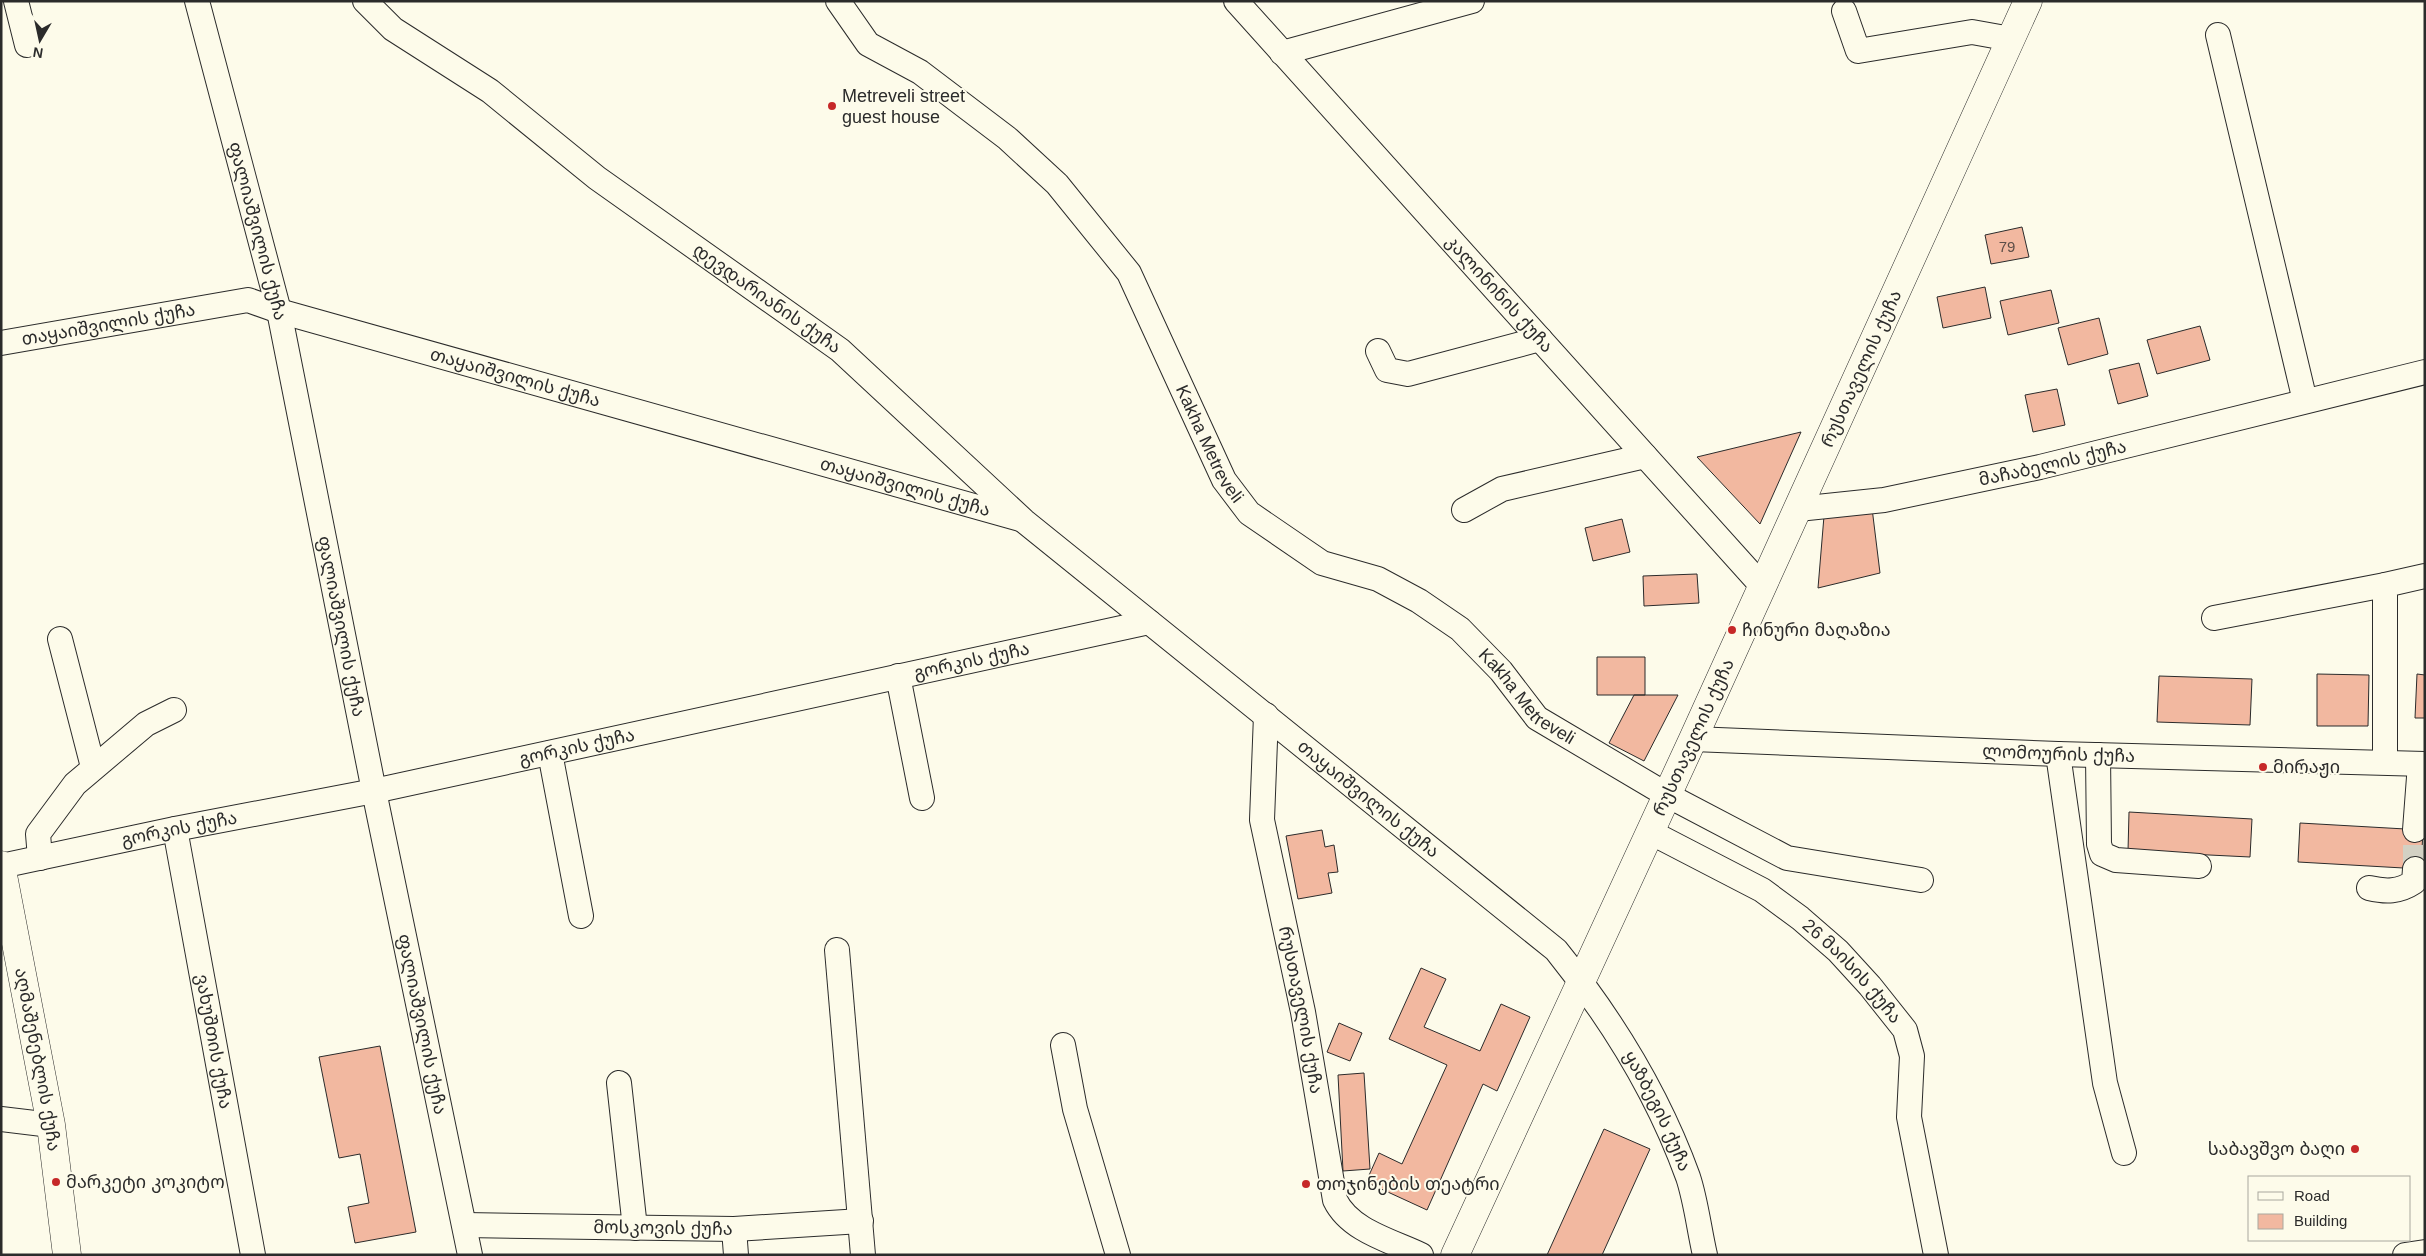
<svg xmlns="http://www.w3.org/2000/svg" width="2426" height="1256" viewBox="0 0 2426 1256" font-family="Arial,'Noto Sans Georgian',sans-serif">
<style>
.building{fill:#f2b8a0;stroke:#2b2b2b}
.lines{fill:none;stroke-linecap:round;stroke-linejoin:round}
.minor-tunnel{stroke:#d3d1c4;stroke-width:24;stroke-dasharray:24 12;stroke-linecap:butt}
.minor-casing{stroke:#2b2b2b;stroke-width:26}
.major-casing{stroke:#2b2b2b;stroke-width:29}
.minor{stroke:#fdfbea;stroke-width:24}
.major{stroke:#fdfbea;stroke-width:28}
.poi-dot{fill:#c62828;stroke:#fdfbea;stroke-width:2}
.labels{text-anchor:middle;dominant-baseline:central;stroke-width:4;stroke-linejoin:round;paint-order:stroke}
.number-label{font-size:15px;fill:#5d4e48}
.poi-label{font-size:18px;fill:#2b2b2b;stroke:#fdfbea;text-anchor:start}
.street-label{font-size:18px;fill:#2b2b2b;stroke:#fdfbea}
</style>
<rect width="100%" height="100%" fill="#fdfbea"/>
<!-- building -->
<path class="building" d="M 2022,227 L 2029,257 L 1991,264 L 1985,235 Z
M 1985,287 L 1991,318 L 1943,328 L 1937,297 Z
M 2051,290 L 2059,323 L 2008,335 L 2000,301 Z
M 2099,318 L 2108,354 L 2068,365 L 2058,328 Z
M 2200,326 L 2210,360 L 2157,374 L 2147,340 Z
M 2139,363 L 2148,396 L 2118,404 L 2109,370 Z
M 2057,389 L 2065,425 L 2033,432 L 2025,395 Z
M 1801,432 L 1760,524 L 1697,457 Z
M 1872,508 L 1880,573 L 1818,588 L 1824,516 Z
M 1622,519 L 1630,552 L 1593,561 L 1585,528 Z
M 1697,574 L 1699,603 L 1644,606 L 1643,576 Z
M 1597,657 L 1645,657 L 1645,695 L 1597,695 Z
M 2317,674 L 2369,675 L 2368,726 L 2317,726 Z
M 2417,674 L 2425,675 L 2425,718 L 2415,718 Z
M 2159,676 L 2252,679 L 2250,725 L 2157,722 Z
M 1634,695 L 1678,695 L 1644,761 L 1609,743 Z
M 2129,812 L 2252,819 L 2250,857 L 2128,851 Z
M 2300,823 L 2423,830 L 2421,869 L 2298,862 Z
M 1322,830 L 1325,847 L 1334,845 L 1338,872 L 1328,873 L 1332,893 L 1298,899 L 1286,836 Z
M 1421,968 L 1446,979 L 1424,1027 L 1480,1051 L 1501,1004 L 1530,1017 L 1497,1091 L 1483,1084 L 1427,1210 L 1366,1182 L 1379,1153 L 1402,1164 L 1447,1065 L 1389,1039 Z
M 1339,1023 L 1362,1033 L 1350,1061 L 1327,1052 Z
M 380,1046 L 416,1232 L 355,1243 L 348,1207 L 369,1203 L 360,1154 L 339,1158 L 319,1057 Z
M 1364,1073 L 1370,1169 L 1343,1171 L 1338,1075 Z
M 1604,1129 L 1650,1149 L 1602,1255 L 1547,1255 Z"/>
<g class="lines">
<!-- minor-tunnel -->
<path class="minor-tunnel" d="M 2415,869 L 2415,830"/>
<!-- minor casing -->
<g class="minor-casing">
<g id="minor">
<path d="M 16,1 L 27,45"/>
<path id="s1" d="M 197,1 L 279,311 L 374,791 L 470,1255"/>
<path id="s2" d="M 365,1 L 393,29 L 490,91 L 597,178 L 840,350 L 1024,521 L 1556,950 C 1611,1018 1658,1094 1688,1177 C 1696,1201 1699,1229 1705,1255"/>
<path id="s3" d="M 838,1 L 868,44 L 920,72 L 1007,138 L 1057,184 L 1129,273 L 1224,480 L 1249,513 L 1322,563 L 1378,579 L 1419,601 L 1460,629 L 1501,671 L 1537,718 L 1667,795 L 1787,858 L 1921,880"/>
<path id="s4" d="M 1236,1 L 1763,587"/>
<path d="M 1844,11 L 1858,51 L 1972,32 L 2011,39"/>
<path d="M 2218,35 L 2305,401"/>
<path d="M 1282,53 L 1472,1"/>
<path id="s5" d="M 1,343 L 248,300 L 279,311 L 1020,519"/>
<path d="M 1378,351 L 1387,370 L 1408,374 L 1540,339"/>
<path id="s6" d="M 1798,509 L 1884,500 L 2040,467 L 2425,372"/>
<path d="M 1464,510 L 1502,489 L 1645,456"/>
<path d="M 2214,618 L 2385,585"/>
<path d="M 60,639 L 93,767"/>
<path d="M 898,676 L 922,798"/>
<path id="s7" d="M 1266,715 L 1262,820 L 1303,1012 L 1335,1200 C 1350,1231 1392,1241 1421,1255"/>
<path id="s8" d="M 1693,739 L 2058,754 L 2425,764"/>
<path d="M 550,753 L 581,916"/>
<path d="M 2058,754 L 2105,1083 L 2124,1153"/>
<path d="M 2098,755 L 2099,844 L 2102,854 L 2116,860 L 2199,866"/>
<path d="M 2385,762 L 2385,585 L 2425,576"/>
<path id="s9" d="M 175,829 L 253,1255"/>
<path d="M 2415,830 L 2420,764"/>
<path id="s10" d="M 1650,832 L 1762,890 L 1800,918 L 1838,951 L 1870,986 L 1905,1030 L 1912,1056 L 1909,1117 L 1936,1255"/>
<path d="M 40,858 L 38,834 L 75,784 L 146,724 L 174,710"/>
<path id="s11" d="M 1,866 L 175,829 L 374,791 L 1149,622"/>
<path d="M 2369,888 C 2386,892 2399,892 2414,882 L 2415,869"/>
<path d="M 837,950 L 863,1255"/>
<path d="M 1063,1045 L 1075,1109 L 1118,1255"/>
<path d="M 619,1083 L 635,1228"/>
<path d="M 1,1119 L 51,1125"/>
<path id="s12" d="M 465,1225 L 734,1229 L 861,1221"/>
<path d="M 734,1229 L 736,1255"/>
<path d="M 2405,1255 L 2425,1252"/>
</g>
</g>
<!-- major casing -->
<g class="major-casing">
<g id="major">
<path id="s13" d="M 1,865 L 51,1125 L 67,1255"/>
<path id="s14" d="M 1455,1255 L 1693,739 L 2028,1"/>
</g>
</g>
<!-- minor -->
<use href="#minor" class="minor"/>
<!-- major -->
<use href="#major" class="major"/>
</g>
<!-- markers -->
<g class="poi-dot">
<circle cx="832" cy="106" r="5"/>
<circle cx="1732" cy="630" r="5"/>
<circle cx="2263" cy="767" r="5"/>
<circle cx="2355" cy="1149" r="5"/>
<circle cx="56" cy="1182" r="5"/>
<circle cx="1306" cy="1184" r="5"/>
</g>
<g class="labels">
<!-- number labels -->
<g class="number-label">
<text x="2007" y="246">79</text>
</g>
<!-- poi labels -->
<g class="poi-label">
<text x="842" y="96">Metreveli street<tspan x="842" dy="21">guest house</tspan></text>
<text x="1742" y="630">ჩინური მაღაზია</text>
<text x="2273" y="767">მირაჟი</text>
<text x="2345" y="1149" text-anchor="end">საბავშვო ბაღი</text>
<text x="66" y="1182">მარკეტი კოკიტო</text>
<text x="1316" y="1184">თოჯინების თეატრი</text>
</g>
<!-- street labels -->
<g class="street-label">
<text stroke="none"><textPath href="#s1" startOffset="238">ფალიაშვილის ქუჩა</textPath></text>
<text stroke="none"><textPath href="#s4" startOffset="394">კალინინის ქუჩა</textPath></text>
<text stroke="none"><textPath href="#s2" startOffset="501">დევდარიანის ქუჩა</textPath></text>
<text stroke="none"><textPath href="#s5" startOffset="109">თაყაიშვილის ქუჩა</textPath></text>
<text stroke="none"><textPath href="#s14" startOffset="975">რუსთაველის ქუჩა</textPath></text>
<text stroke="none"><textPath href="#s5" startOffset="529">თაყაიშვილის ქუჩა</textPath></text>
<text stroke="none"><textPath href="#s3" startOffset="592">Kakha Metreveli</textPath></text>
<text stroke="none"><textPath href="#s6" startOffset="259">მაჩაბელის ქუჩა</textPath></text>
<text stroke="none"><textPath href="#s5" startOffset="934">თაყაიშვილის ქუჩა</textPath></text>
<text stroke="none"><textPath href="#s1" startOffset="642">ფალიაშვილის ქუჩა</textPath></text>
<text stroke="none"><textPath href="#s11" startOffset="992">გორკის ქუჩა</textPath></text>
<text stroke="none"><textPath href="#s3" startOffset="1011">Kakha Metreveli</textPath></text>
<text stroke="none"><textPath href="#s14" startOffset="570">რუსთაველის ქუჩა</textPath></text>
<text stroke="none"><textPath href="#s11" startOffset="588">გორკის ქუჩა</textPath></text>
<text stroke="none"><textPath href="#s8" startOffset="366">ლომოურის ქუჩა</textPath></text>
<text stroke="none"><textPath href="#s2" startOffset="1284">თაყაიშვილის ქუჩა</textPath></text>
<text stroke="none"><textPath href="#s11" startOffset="182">გორკის ქუჩა</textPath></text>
<text stroke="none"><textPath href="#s10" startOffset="248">26 მაისის ქუჩა</textPath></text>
<text stroke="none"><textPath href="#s7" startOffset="299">რუსთაველის ქუჩა</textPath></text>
<text stroke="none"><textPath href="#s1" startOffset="1048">ფალიაშვილის ქუჩა</textPath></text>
<text stroke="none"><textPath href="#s9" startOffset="216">ვახუშთის ქუჩა</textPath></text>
<text stroke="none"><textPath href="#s13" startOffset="198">აღმაშენებლის ქუჩა</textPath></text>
<text stroke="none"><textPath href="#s2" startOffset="1716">ყაზბეგის ქუჩა</textPath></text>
<text stroke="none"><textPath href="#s12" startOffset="198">მოსკოვის ქუჩა</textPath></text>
</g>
</g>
<!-- border -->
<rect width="2426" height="1256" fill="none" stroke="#2b2b2b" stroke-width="5"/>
<!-- legend -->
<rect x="2248" y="1176" width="162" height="65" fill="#fdfbea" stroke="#a9a89e"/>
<rect x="2258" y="1192" width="25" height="8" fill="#fdfbea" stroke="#a9a89e"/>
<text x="2294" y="1201" font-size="15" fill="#2b2b2b">Road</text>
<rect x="2258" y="1214" width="25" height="15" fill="#f2b8a0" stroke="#a9a89e"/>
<text x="2294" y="1226" font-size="15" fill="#2b2b2b">Building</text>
<!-- north arrow -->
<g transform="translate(40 40) rotate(189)" stroke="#fdfbea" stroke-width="4" paint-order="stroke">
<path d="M0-4L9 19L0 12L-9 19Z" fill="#2b2b2b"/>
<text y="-8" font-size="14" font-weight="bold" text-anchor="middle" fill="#2b2b2b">N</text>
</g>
</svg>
